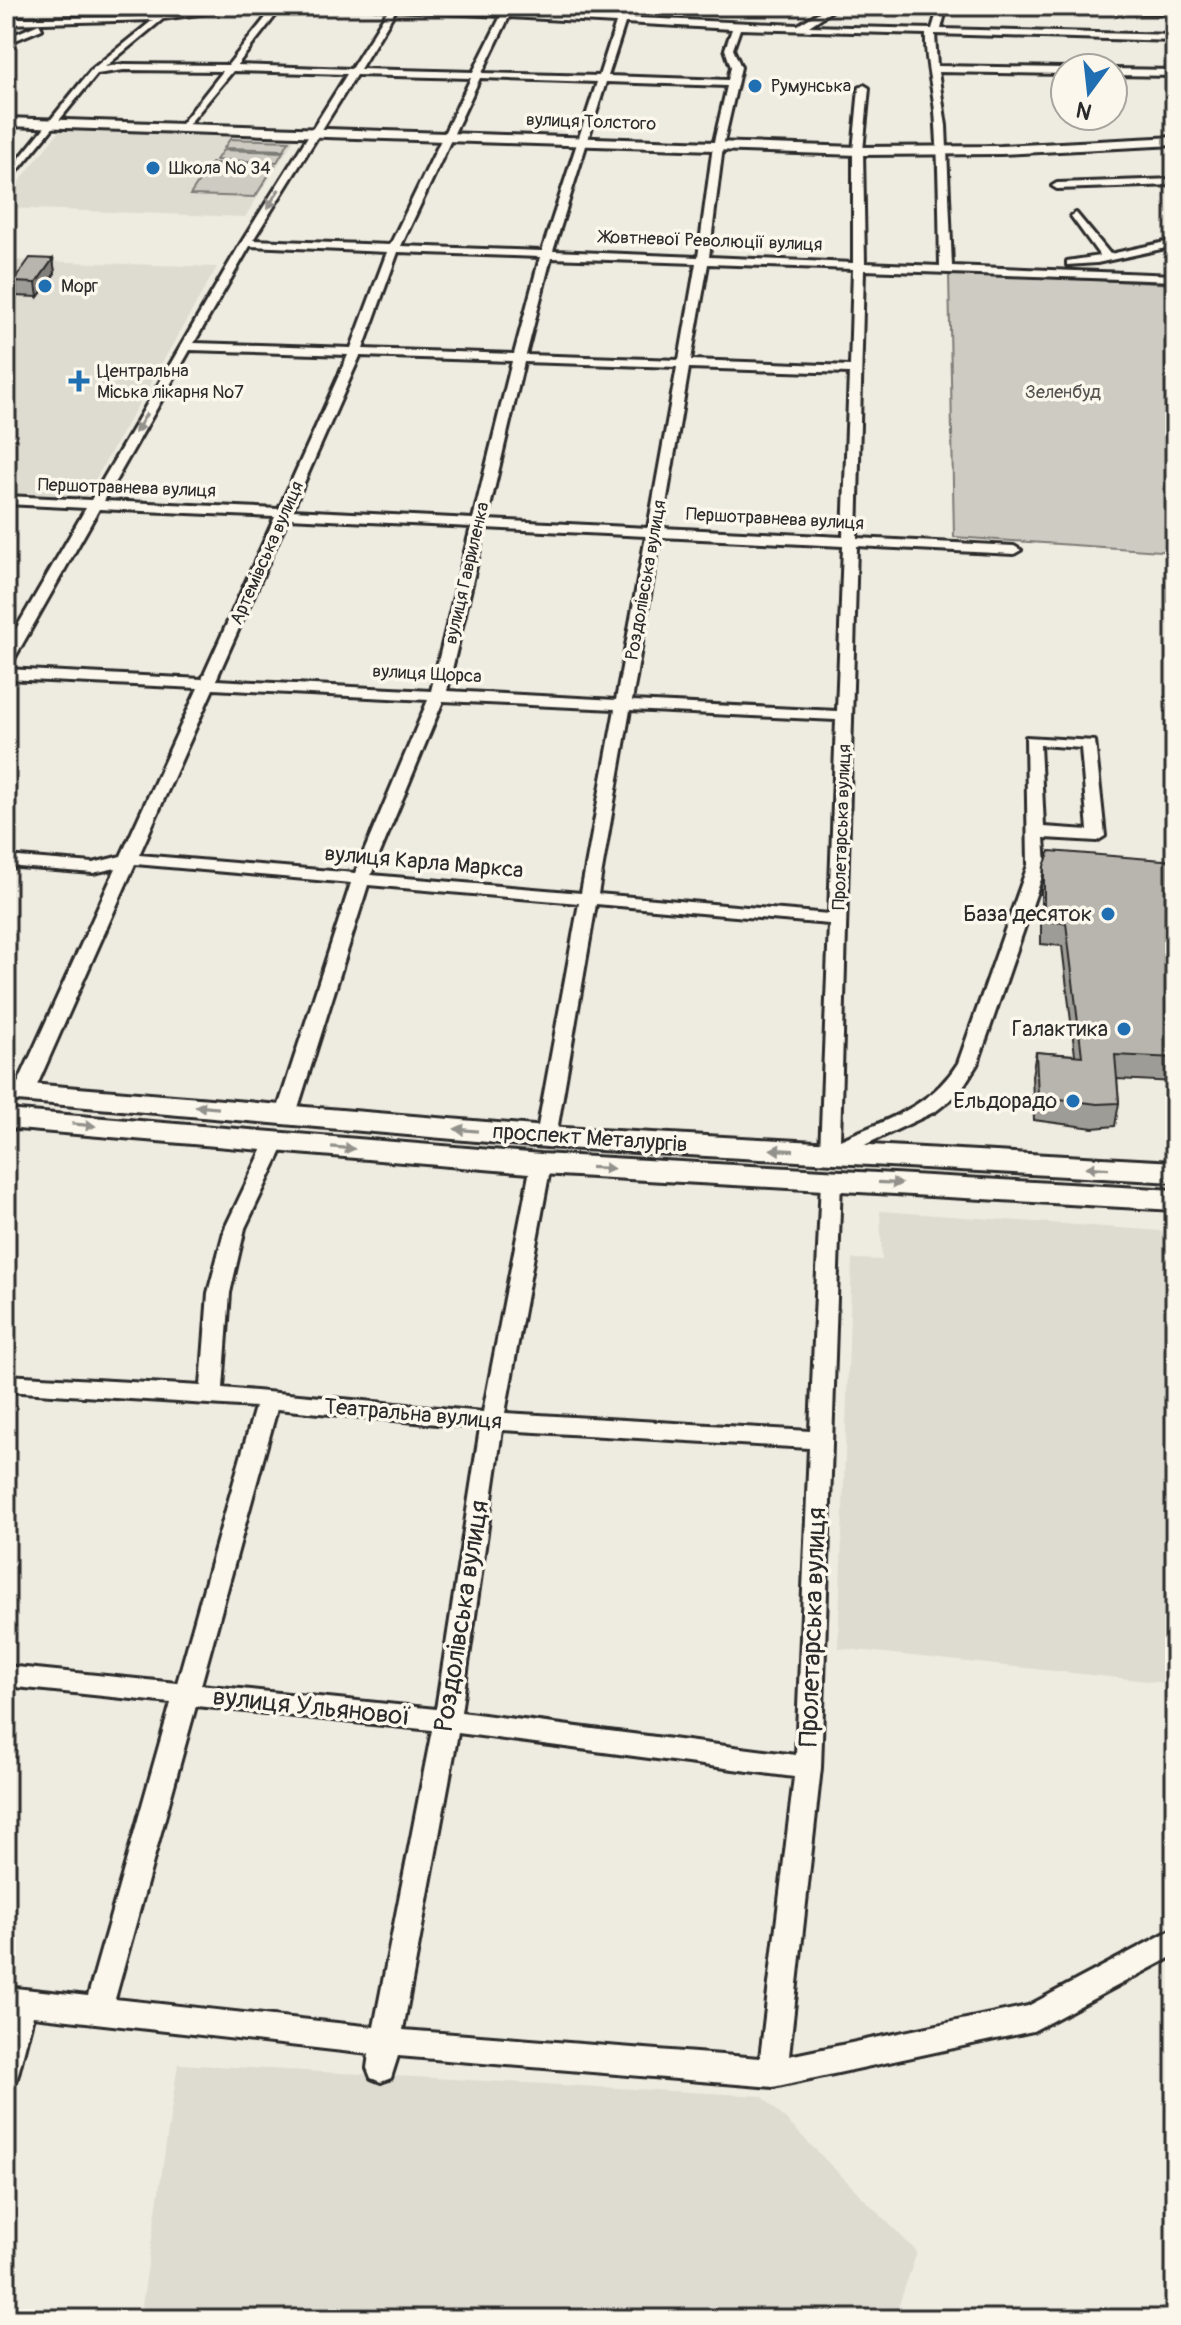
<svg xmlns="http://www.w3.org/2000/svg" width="1181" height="2325" viewBox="0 0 1181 2325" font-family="Pangolin,sans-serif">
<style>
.built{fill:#dedbd1}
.green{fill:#cecbc2;stroke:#7c7b76;stroke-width:2}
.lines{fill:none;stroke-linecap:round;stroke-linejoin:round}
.street-casing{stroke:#2b2b2b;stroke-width:6}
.secondary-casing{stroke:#2b2b2b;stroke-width:6}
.street{fill:#fbf7ec;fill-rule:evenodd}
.secondary{fill:#fbf7ec;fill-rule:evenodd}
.wall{fill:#9e9c96;stroke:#2b2b2b;stroke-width:2}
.shaded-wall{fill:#817f7a;stroke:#2b2b2b;stroke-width:2}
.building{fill:#b8b5ae;stroke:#2b2b2b;stroke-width:2}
.oneway{fill:#93918c}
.poi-dot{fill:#1f6fb2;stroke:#fbf7ec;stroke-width:3}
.labels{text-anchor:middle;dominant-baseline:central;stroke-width:7;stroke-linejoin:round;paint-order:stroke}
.far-poi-label{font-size:18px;fill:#2b2b2b;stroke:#fbf7ec;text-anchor:start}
.far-street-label{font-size:18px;fill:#2b2b2b;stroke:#fbf7ec}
.far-park-label{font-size:18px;fill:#545351;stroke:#fbf7ec}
.street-label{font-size:22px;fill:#2b2b2b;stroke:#fbf7ec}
.poi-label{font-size:22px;fill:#2b2b2b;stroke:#fbf7ec;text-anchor:end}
.near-street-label{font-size:26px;fill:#2b2b2b;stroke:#fbf7ec}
</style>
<rect width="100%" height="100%" fill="#eeebe0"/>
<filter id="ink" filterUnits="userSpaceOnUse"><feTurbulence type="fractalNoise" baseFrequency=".0125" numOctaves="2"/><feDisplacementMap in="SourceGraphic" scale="16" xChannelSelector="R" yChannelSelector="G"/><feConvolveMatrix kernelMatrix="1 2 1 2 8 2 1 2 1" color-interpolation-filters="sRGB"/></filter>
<g filter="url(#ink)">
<!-- built -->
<path class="built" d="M 61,129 L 295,138 L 245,217 L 6,208 L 6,198 Z
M 9,260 L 217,267 L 84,499 L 6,496 L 6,264 Z
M 880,1211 L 1175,1232 L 1175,1684 L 838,1648 L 852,1259 L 882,1260 Z
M 178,2064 L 762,2096 L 917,2252 L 894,2319 L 140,2319 Z"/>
<!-- green -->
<path class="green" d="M 230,139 L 289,141 L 284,150 L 224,148 Z
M 223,150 L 283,152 L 277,162 L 216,160 Z
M 211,163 L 275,165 L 255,197 L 190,195 Z
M 949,273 L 1175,284 L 1175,552 L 954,537 Z"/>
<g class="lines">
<!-- street casing -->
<g class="street-casing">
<path id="street" d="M 232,6 L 255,6 L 163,19 L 105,67 L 124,64 L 228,65 L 275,6 L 283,6 L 237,65 L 351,69 L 388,10 L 367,6 L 798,25 L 829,6 L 839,6 L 809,26 L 932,29 L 939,6 L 1175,7 L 1175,13 L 946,10 L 941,29 L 1175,35 L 1175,41 L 935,34 L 937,66 L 1065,68 L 1065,74 L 938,72 L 946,126 L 952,266 L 1175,275 L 1175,281 L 864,270 L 857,538 L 1014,546 L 1021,550 L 1014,554 L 857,546 L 840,1140 C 887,1119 930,1108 958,1063 L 1028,865 L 1026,737 L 1095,741 L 1105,836 L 1097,841 L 1044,838 L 1046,865 L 978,1063 L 959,1093 L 936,1111 L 837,1158 L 830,1159 L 820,1153 L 829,924 L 596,904 L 556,1137 L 546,1143 L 539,1142 L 536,1137 L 579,903 L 368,885 L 296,1114 L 286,1120 L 279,1118 L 276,1114 L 351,883 L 135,864 L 34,1092 L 24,1098 L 14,1092 L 116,868 L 93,873 L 6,866 L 6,856 L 93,863 L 121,856 L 198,688 L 6,679 L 6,669 L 202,679 L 275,517 L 99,509 L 14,659 L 6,664 L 6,646 L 86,508 L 6,504 L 6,496 L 91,500 L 241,243 L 347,74 L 233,71 L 183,131 L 178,128 L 223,71 L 124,70 L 97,74 L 6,185 L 6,175 L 91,70 L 153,20 L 6,24 L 6,18 L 129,17 ZM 396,10 L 501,16 L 473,72 L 360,69 ZM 509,17 L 616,23 L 599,76 L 482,73 ZM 625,23 L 732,29 L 725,49 L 731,67 L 728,80 L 608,76 ZM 740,29 L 926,34 C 925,63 932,82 935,111 C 939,163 939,214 940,266 L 865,263 L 863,151 L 869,88 L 864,85 L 859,88 L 853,151 L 853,263 L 709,257 L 723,146 L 741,67 L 733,49 ZM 356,75 L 471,78 L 390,245 L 253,240 ZM 480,78 L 597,82 L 542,251 L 401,246 ZM 606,82 L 727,86 L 713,146 L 698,257 L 553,251 ZM 250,246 L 387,252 L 351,348 L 194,343 ZM 398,252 L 540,257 L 514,354 L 363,349 ZM 551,258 L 696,263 L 679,360 L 526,355 ZM 708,264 L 853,269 L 850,366 L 691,360 ZM 190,350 L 348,355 L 279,509 L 104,501 ZM 360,356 L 512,361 L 473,519 L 292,510 ZM 524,362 L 677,367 L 648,528 L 487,520 ZM 689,368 L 849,373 L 843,537 L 662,528 ZM 288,518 L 471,527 L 431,691 L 216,680 ZM 485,528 L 646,536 L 616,700 L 447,691 ZM 660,537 L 843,546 L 837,711 L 632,701 ZM 213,689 L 428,700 L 355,873 L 139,855 ZM 443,701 L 615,709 L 581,893 L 371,875 ZM 630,710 L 836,720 L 829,914 L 598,894 ZM 1040,745 L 1081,748 L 1088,830 L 1044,827 Z
M 39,24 L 42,29 L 6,44 L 6,38 Z
M 1113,69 L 1175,70 L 1175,76 L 1113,75 Z
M 1175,179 L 1175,185 L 1057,189 L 1052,186 L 1057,183 Z
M 1076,213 L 1110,254 L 1175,240 L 1175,246 L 1097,263 L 1067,265 L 1067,261 L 1100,256 L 1071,216 Z
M 276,1136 L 286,1142 L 245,1228 L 230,1293 L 223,1388 L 483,1412 L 531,1164 L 541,1157 L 551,1164 L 505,1413 L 810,1431 L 821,1180 L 824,1175 L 838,1175 L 841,1180 L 821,1768 L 789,2056 L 1028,2006 L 1175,1928 L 1175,1955 L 1033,2031 L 773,2087 L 398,2056 L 391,2078 L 381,2082 L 371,2078 L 367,2068 L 369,2054 L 33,2016 L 16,2082 L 6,2086 L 6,1987 L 88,1996 L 171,1703 L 6,1686 L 6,1666 L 177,1683 L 255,1407 L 6,1391 L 6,1375 L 201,1386 L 208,1293 L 225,1228 L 266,1142 ZM 277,1409 L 480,1428 L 436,1709 L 201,1685 ZM 502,1430 L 809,1448 L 796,1755 L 461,1712 ZM 196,1706 L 432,1730 L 374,2027 L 115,1999 ZM 458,1733 L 794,1777 L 760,2058 L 403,2030 Z"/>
</g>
<!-- secondary casing -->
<g class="secondary-casing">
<path id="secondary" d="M 6,118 L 858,147 L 1001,146 L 1175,137 L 1175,145 L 1001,154 L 858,155 L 6,126 Z
M 6,1082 L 546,1127 L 1175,1162 L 1175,1182 L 546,1147 L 6,1100 Z
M 6,1110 L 541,1154 L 1175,1190 L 1175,1210 L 541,1174 L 6,1128 Z"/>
</g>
<!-- street -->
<use href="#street" class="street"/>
<!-- secondary -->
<use href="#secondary" class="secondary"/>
</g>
<!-- wall -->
<path class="wall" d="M 53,259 L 55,273 L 38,297 L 15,296 L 13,282 Z
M 1175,861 L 1175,1082 L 1117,1079 L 1119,1103 L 1115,1126 L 1093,1128 L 1034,1120 L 1032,1076 L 1036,1052 L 1075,1055 L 1062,946 L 1041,944 L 1041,889 L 1044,866 Z"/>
<!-- shaded-wall -->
<path class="shaded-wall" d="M 53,259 L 55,273 L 38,297 L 36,283 Z"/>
<!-- building -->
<path class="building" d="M 30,258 L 53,259 L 36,283 L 13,282 Z
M 1050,851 L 1175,861 L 1175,1058 L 1115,1055 L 1119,1103 L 1097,1104 L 1038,1096 L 1036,1052 L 1082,1056 L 1066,923 L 1044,921 L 1044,866 Z"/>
<!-- one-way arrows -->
<defs><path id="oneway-solid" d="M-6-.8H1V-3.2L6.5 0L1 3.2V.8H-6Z" transform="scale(2)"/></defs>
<g class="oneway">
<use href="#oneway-solid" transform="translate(273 199) rotate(122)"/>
<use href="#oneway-solid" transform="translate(141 423) rotate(121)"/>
<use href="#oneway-solid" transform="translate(207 1107) rotate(-175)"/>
<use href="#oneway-solid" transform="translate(84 1125) rotate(5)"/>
<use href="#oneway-solid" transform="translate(466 1130) rotate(-175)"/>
<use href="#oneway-solid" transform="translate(343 1148) rotate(5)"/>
<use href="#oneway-solid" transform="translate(782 1150) rotate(-177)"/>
<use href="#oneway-solid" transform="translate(602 1168) rotate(3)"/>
<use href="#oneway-solid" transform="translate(1097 1168) rotate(-177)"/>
<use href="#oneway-solid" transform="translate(890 1183) rotate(3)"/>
</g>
</g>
<!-- markers -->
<g class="poi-dot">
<circle cx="755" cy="86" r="8"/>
<circle cx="153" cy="168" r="8"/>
<circle cx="45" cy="286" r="8"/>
<path d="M75 369h8v8h8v8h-8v8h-8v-8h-8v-8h8z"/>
<circle cx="1108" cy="914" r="8"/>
<circle cx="1124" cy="1029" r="8"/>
<circle cx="1073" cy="1101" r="8"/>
</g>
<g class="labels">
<!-- far-poi labels -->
<g class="far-poi-label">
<text x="771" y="86">Румунська</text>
<text x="169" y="168">Школа № 34</text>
<text x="61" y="286">Морг</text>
<text x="97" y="371">Центральна<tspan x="97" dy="21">Міська лікарня №7</tspan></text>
</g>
<!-- far-street labels -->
<g class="far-street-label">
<text transform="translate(591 122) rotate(2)">вулиця Толстого</text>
<text transform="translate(711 241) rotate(2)">Жовтневої Революції вулиця</text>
<text transform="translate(127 488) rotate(2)">Першотравнева вулиця</text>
<text transform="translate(775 519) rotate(3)">Першотравнева вулиця</text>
<text transform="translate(267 553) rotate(-66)">Артемівська вулиця</text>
<text transform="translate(467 573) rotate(-77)">вулиця Гавриленка</text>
<text transform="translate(646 580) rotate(-80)">Роздолівська вулиця</text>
<text transform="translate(427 674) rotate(3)">вулиця Щорса</text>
<text transform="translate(842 827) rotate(-88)">Пролетарська вулиця</text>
</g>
<!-- far-park labels -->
<g class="far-park-label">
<text x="1063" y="392">Зеленбуд</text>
</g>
<!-- street labels -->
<g class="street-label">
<text transform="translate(424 862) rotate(5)">вулиця Карла Маркса</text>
<text transform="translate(590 1138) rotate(4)">проспект Металургів</text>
<text transform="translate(413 1414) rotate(5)">Театральна вулиця</text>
</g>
<!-- poi labels -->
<g class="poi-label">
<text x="1092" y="914">База десяток</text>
<text x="1108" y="1029">Галактика</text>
<text x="1057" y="1101">Ельдорадо</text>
</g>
<!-- near-street labels -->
<g class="near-street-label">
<text transform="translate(462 1616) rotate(-81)">Роздолівська вулиця</text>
<text transform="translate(813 1627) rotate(-88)">Пролетарська вулиця</text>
<text transform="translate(312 1707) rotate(6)">вулиця Ульянової</text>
</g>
</g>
<!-- margin -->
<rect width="1181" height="2325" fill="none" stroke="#fbf7ec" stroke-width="32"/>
<rect x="16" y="16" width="1149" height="2293" fill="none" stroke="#2b2b2b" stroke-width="3" filter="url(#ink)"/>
<!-- north arrow -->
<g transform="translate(1089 92) rotate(195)"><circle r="38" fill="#fbf7ec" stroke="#a8a59f" stroke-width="2"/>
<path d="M0-6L14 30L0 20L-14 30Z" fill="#1f6fb2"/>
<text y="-12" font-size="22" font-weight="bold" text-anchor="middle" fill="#2b2b2b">N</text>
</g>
</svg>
